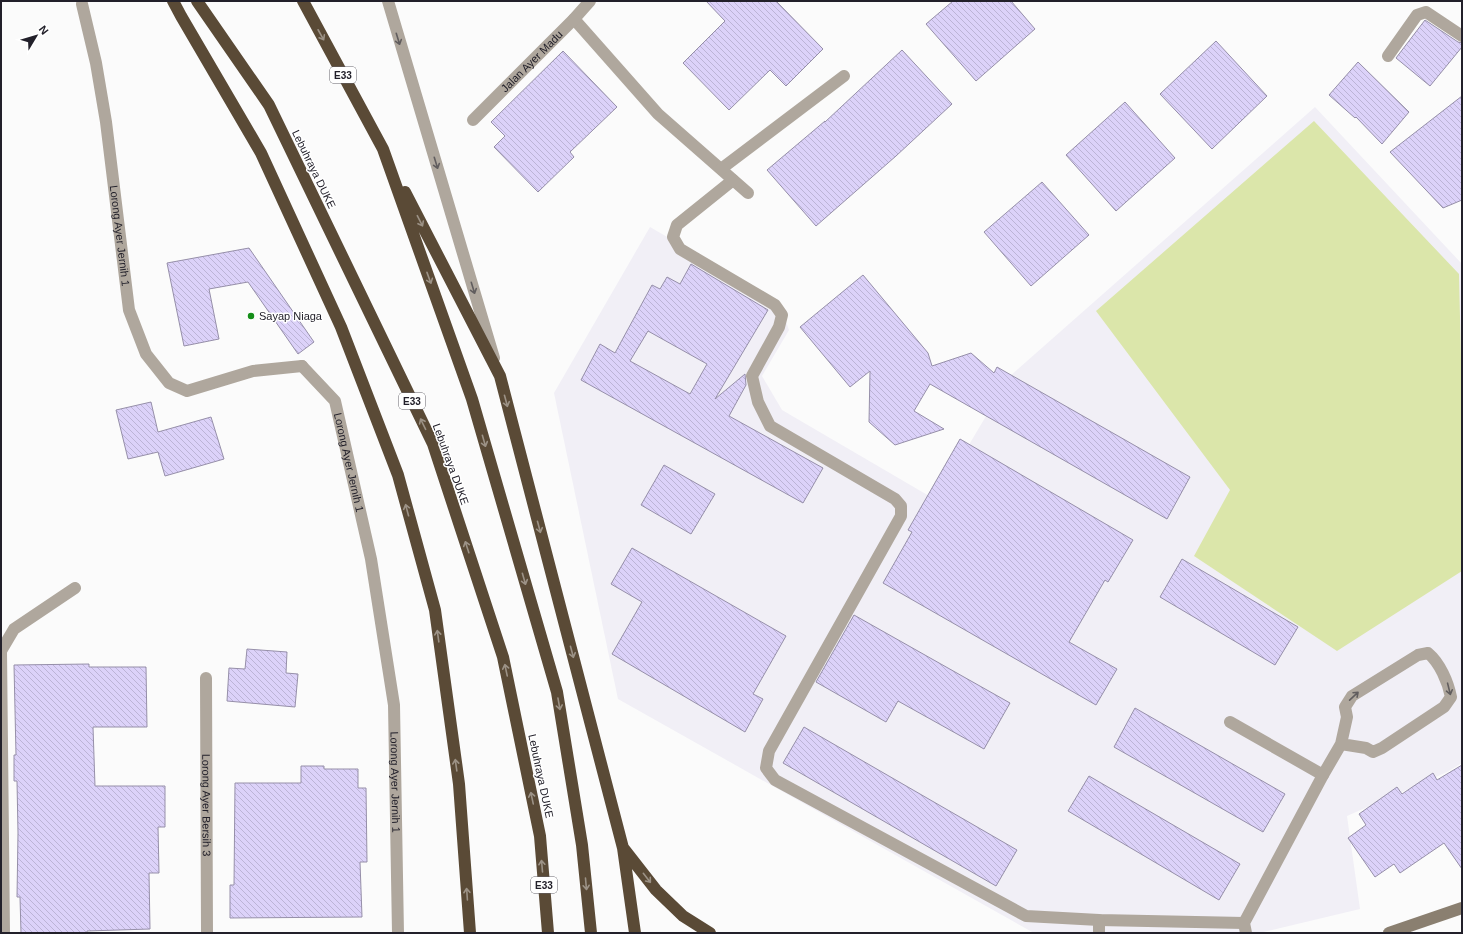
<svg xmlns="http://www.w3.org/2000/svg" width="1463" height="934" viewBox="0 0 1463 934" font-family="Helvetica,sans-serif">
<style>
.built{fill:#f1eff6}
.grass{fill:#dbe6aa}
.building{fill:url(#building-back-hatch);stroke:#968fa9;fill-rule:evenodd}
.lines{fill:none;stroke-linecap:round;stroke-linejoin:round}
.lane{stroke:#afa79d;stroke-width:12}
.street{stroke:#afa79d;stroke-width:12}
.secondary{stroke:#8a7f70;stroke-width:12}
.highway{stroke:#5a4a36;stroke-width:12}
.oneway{stroke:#9c9286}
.oneway2{stroke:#615d5e}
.poi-dot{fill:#158e19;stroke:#fff;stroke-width:1.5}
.labels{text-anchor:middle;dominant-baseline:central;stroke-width:3;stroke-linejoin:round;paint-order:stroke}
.shield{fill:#fff;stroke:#64636a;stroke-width:1}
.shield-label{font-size:10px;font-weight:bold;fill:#22202a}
.street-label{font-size:11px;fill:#22202a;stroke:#fff}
.poi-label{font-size:11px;fill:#22202a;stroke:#fff;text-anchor:start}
</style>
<defs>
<pattern id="building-back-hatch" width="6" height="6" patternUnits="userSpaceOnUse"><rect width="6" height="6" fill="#dcd2f9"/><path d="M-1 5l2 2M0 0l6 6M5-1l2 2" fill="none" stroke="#bcb4d6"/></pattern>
</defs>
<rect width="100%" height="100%" fill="#fbfbfb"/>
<!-- built -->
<path class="built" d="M 1315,107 L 1462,264 L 1462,763 L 1447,772 L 1347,816 L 1360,909 L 1259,933 L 1034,933 L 618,699 L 554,393 L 650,227 L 779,302 L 789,330 L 762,376 L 782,410 L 936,500 L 1010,376 Z"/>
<!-- grass -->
<path class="grass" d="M 1314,121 L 1459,274 L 1462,403 L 1462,571 L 1337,651 L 1194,556 L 1230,490 L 1096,311 Z"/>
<!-- building -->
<path class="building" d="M 706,1 L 776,1 L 823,49 L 786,86 L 770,70 L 729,110 L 683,63 L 725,21 Z
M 953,1 L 1011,1 L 1035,29 L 976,81 L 926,24 Z
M 1425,20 L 1458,42 L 1462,43 L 1462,47 L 1430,86 L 1396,58 Z
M 1216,41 L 1267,96 L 1212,149 L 1160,94 Z
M 902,50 L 952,104 L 896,156 L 816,226 L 767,170 L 825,121 L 825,122 Z
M 563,51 L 617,107 L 570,152 L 574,157 L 538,192 L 494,147 L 505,136 L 491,122 Z
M 1358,62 L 1409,112 L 1382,144 L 1356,117 L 1355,118 L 1329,95 Z
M 1462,96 L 1462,200 L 1443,208 L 1390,152 Z
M 1125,102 L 1175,158 L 1116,211 L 1066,155 Z
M 1042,182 L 1089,235 L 1031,286 L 984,232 Z
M 249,248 L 314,342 L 298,354 L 248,282 L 209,289 L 219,339 L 184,346 L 167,263 Z
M 691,264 L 768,310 L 715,399 L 745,374 L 746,385 L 729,416 L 823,468 L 803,503 L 581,380 L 600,344 L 615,353 L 652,285 L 660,289 L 667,277 L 680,284 ZM 648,331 L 707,364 L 690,394 L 630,361 Z
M 863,275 L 928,353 L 932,366 L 971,353 L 994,373 L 997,367 L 1190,477 L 1167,519 L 930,384 L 914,411 L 944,429 L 895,445 L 869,422 L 870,371 L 850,387 L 800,327 Z
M 151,402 L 158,432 L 211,417 L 224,459 L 165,476 L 158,452 L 128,459 L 116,410 Z
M 960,439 L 1133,540 L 1108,582 L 1105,580 L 1069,642 L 1117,669 L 1096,705 L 883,583 L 912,532 L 908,530 Z
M 664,465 L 715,494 L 691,534 L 641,505 Z
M 632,548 L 786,636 L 753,694 L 763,699 L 745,732 L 612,654 L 642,602 L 611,584 Z
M 1182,559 L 1298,627 L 1275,665 L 1160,597 Z
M 854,615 L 1010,703 L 984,749 L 898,701 L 886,722 L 816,682 Z
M 247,649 L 287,652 L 286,673 L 298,674 L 295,707 L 227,701 L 229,668 L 245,669 Z
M 89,664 L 89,667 L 146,667 L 147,727 L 93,727 L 95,786 L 165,786 L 165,827 L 158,827 L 159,873 L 149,873 L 150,929 L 87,931 L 87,933 L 21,933 L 20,897 L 17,897 L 18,833 L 17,781 L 14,781 L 14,755 L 16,755 L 14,665 Z
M 1135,708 L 1285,794 L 1263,832 L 1114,747 Z
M 804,727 L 1017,850 L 996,886 L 783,763 Z
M 1462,765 L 1462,869 L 1444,843 L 1400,873 L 1394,864 L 1375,877 L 1348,838 L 1366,825 L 1359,814 L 1397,787 L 1402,794 L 1433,773 L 1437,780 Z
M 301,766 L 324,766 L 324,769 L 358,769 L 358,788 L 366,788 L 367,862 L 360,862 L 362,917 L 230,918 L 230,885 L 234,885 L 235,783 L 301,783 Z
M 1089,776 L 1240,864 L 1219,900 L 1068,811 Z"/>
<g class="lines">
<!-- lane -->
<g class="lane">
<path d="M 388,1 L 494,358"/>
<path id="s1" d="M 82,4 L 96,63 L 106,122 L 129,310 L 146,354 L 169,383 L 187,391 L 253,371 L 302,366"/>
<path d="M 733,180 L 677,225 L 673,237 L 680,249 L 775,305 L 782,315 L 779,327 L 752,376 L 758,402 L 770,426 L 895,499 L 901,506 L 901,516 L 769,751 L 766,768 L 775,780 L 1026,916 L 1099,920 L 1244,923"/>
<path d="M 1230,722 L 1323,775 L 1341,744 L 1347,717 L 1345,707 L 1352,696 L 1418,655 L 1428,653 C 1440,663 1448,682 1451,697 L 1444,707 L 1382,748 L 1373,752 L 1366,748 L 1341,744"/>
<path d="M 1099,933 L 1099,920"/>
<path d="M 1246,933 L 1244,923 L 1323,775"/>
</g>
<!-- street -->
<g class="street">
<path d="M 574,19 L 658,114 L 748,193"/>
<path d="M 1388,56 L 1417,15 L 1426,12 L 1462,36"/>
<path id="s2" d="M 473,120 L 574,19 L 590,1"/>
<path d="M 721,169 L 844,76"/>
<path id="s3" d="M 302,366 L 335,401 L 371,559 L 394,705 L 398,933"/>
<path d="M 1,651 L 4,933"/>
<path d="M 1,651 L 14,629 L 75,588"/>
<path id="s4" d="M 206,678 L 207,933"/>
</g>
<!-- secondary -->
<path class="secondary" d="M 1389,933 L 1462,908"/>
<!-- highway -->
<path class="highway" d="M 173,1 L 181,16 L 261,153 L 341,327 L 398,475 L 435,610 L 459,784 L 470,933
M 197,1 L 269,105 L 433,444 L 503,657 L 540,836 L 548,933
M 303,1 L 383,149 L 472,399 L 557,692 L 582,845 L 591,933
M 405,192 L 500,376 L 623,848 L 635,933
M 624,849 L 656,890 L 683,916 L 710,933"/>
</g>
<!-- one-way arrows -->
<defs><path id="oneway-shaft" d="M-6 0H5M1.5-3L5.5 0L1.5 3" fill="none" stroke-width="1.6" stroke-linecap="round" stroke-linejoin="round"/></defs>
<g class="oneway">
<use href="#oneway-shaft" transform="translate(321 35) rotate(61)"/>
<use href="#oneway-shaft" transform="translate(420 221) rotate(63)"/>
<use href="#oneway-shaft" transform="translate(429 278) rotate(70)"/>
<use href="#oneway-shaft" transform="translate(506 401) rotate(75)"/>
<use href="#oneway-shaft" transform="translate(423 424) rotate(-116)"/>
<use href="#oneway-shaft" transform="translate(484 441) rotate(74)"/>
<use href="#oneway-shaft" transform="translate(407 510) rotate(-105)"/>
<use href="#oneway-shaft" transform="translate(539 527) rotate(75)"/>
<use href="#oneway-shaft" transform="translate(467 547) rotate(-108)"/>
<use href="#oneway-shaft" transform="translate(524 579) rotate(74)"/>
<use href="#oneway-shaft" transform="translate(438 636) rotate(-98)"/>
<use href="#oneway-shaft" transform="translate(572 652) rotate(75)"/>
<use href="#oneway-shaft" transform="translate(506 670) rotate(-102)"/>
<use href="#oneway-shaft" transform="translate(559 704) rotate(80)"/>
<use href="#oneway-shaft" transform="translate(456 765) rotate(-98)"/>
<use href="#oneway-shaft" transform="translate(532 798) rotate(-102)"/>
<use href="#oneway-shaft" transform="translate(542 866) rotate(-95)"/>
<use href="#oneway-shaft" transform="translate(647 878) rotate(52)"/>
<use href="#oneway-shaft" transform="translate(586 884) rotate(85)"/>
<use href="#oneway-shaft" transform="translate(467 894) rotate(-94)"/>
</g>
<g class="oneway2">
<use href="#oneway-shaft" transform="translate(398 39) rotate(73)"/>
<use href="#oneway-shaft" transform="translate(436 163) rotate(73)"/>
<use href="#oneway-shaft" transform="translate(473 288) rotate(73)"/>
<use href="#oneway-shaft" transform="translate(1449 689) rotate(76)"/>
<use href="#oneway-shaft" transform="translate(1354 696) rotate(-43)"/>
</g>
<!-- markers -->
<circle class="poi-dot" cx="251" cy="316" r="4"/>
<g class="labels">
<!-- shield labels -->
<g class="shield">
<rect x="330" y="67" width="26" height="16" rx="3"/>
<rect x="399" y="393" width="26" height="16" rx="3"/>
<rect x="531" y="877" width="26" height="16" rx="3"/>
</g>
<g class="shield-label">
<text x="343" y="75">E33</text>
<text x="412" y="401">E33</text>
<text x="544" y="885">E33</text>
</g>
<!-- street labels -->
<g class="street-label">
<text stroke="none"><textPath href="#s2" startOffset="83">Jalan Ayer Madu</textPath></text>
<text transform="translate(314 169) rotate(64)">Lebuhraya DUKE</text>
<text stroke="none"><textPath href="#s1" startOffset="235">Lorong Ayer Jernih 1</textPath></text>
<text stroke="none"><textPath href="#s3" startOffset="111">Lorong Ayer Jernih 1</textPath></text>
<text transform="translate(451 464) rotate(70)">Lebuhraya DUKE</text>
<text transform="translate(541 776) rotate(78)">Lebuhraya DUKE</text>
<text stroke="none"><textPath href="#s3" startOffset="435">Lorong Ayer Jernih 1</textPath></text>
<text stroke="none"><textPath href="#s4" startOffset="127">Lorong Ayer Bersih 3</textPath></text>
</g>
<!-- poi labels -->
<g class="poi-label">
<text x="259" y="316">Sayap Niaga</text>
</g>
</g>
<!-- border -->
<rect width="1463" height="934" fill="none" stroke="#22202a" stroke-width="4"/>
<!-- north arrow -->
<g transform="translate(36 36) rotate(52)" stroke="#ffffff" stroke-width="3" paint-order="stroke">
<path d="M0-3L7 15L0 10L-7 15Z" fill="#22202a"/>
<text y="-6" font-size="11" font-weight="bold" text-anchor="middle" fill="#22202a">N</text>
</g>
</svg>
